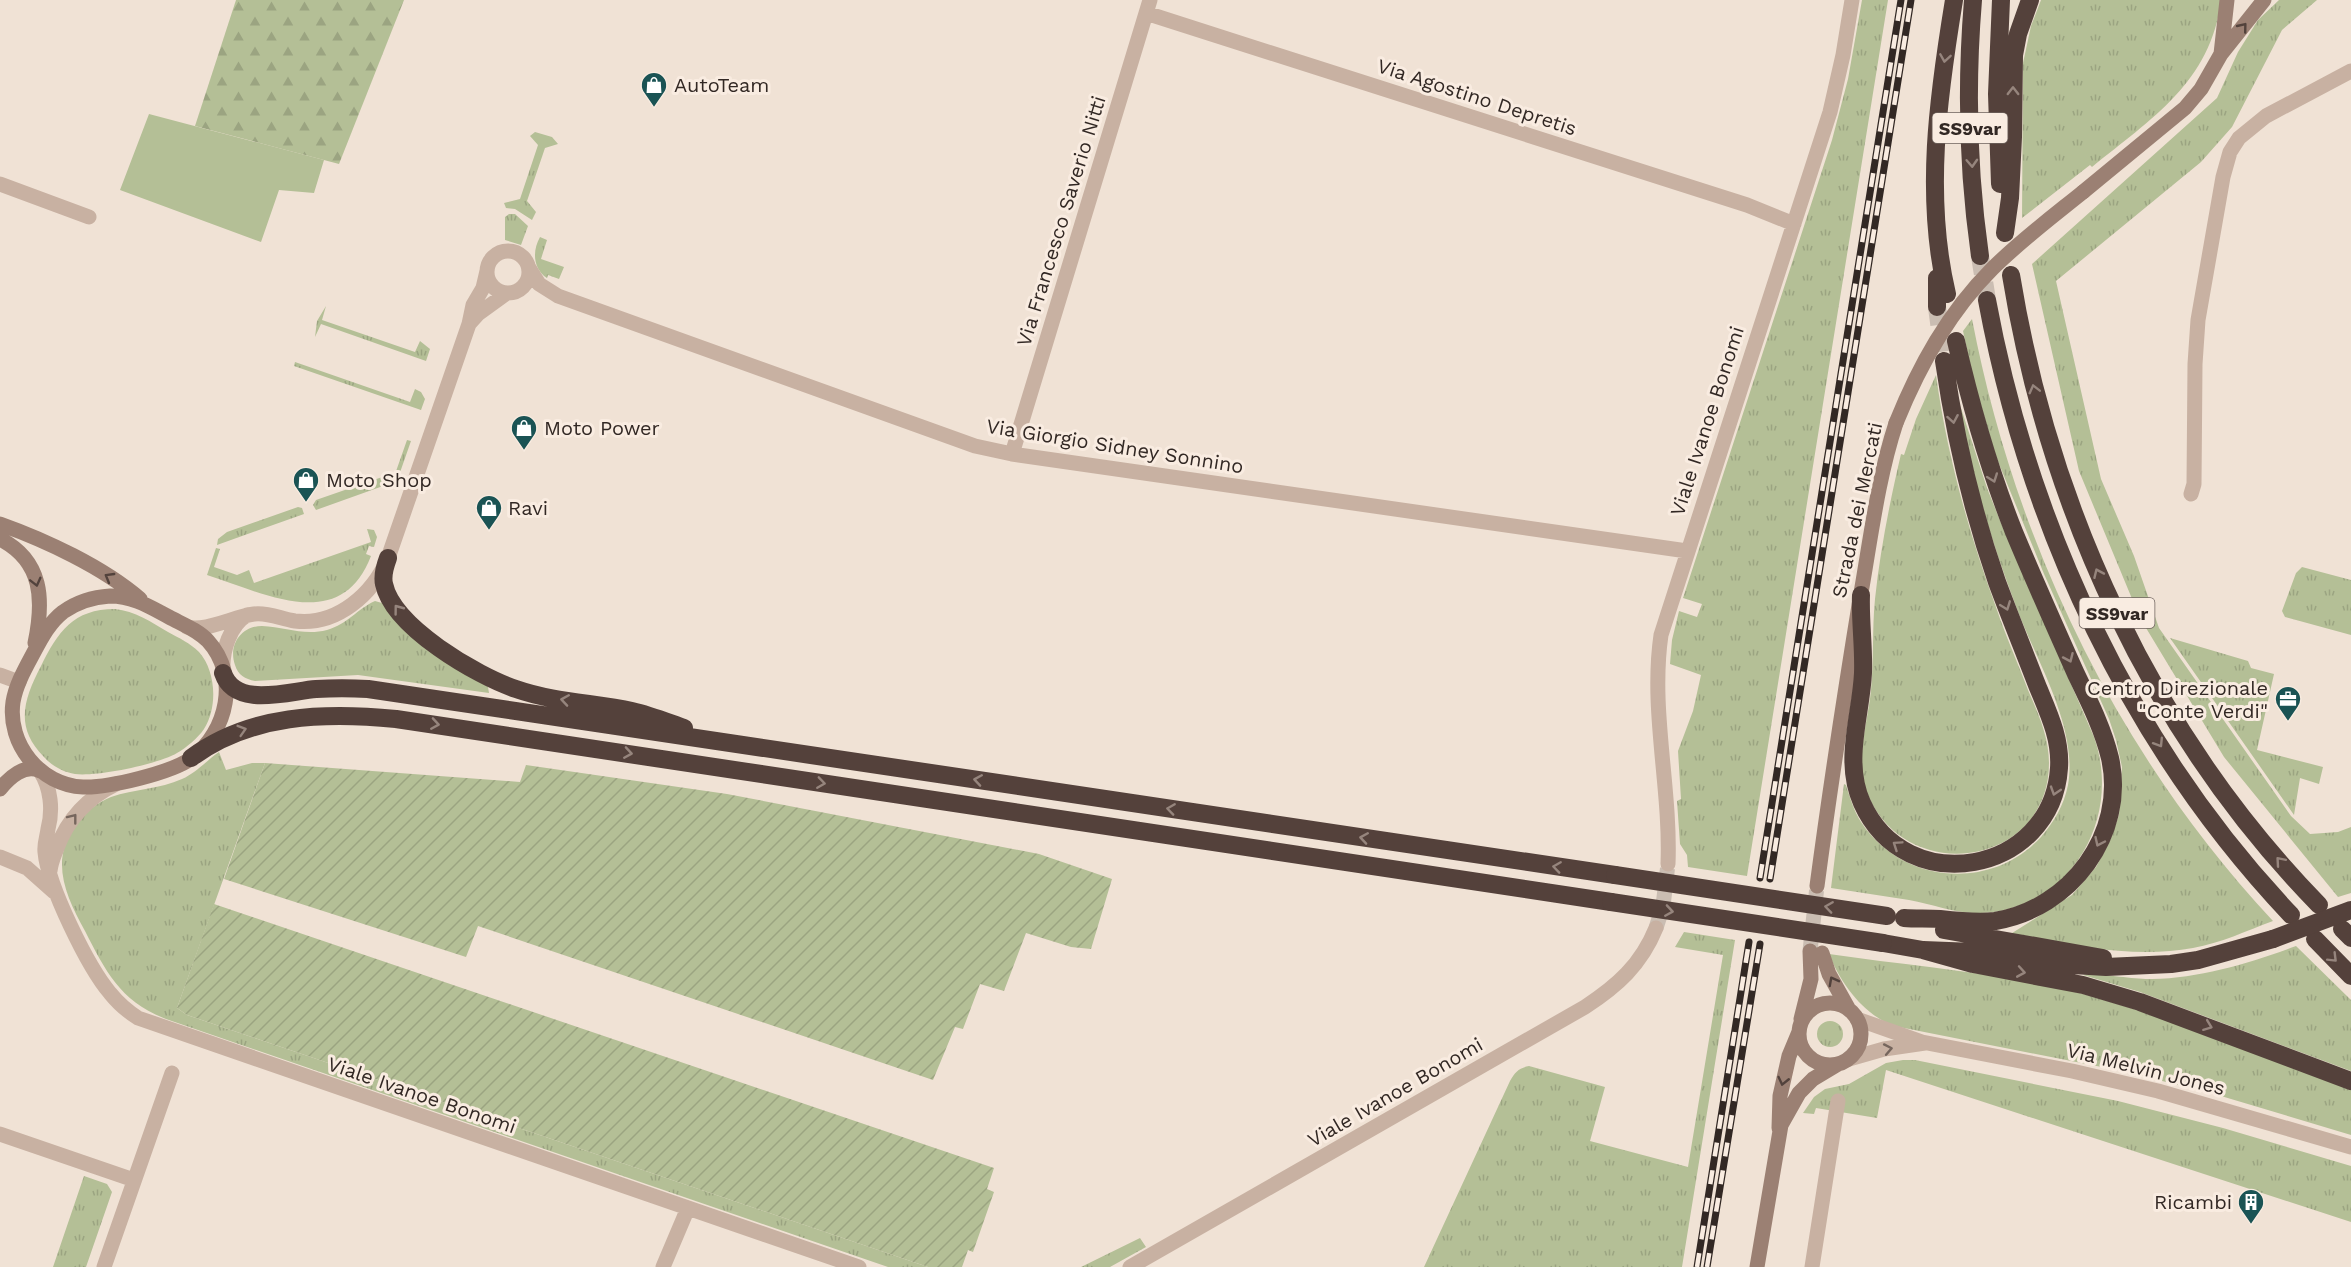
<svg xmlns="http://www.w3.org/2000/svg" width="2351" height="1267" viewBox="0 0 2351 1267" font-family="'Work Sans',sans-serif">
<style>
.grass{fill:url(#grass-tufts)}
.forest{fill:url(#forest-firs)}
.park{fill:#b4bf96}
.garden{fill:url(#garden-furrows)}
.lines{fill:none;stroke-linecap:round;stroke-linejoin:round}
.street-tunnel{stroke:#cabdb2;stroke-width:15;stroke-dasharray:15 8;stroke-linecap:butt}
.secondary-tunnel{stroke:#cabdb2;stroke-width:15;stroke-dasharray:15 8;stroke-linecap:butt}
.highway-tunnel{stroke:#cabdb2;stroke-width:18;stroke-dasharray:18 9;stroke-linecap:butt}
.street{stroke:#c8b1a2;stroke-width:15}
.secondary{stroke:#9b8073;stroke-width:15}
.highway{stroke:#54413b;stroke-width:18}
.rail-casing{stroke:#322824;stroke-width:7}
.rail{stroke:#f9ece1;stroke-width:4.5;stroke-dasharray:14;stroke-linecap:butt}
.secondary-bridge{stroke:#9b8073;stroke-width:15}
.highway-bridge{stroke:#54413b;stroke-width:18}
.oneway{stroke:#52423c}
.oneway2{stroke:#96857d}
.oneway3{stroke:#76665d}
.labels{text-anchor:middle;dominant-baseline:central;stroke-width:6;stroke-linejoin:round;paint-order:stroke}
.shield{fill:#f9ece1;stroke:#6e635d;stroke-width:1.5}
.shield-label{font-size:18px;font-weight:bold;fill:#322824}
.poi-label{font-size:20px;fill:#322824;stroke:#f9ece1;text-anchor:start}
.street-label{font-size:20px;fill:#322824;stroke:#f9ece1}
</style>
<defs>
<pattern id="grass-tufts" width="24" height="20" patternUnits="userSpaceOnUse" patternTransform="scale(1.5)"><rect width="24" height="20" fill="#b4bf96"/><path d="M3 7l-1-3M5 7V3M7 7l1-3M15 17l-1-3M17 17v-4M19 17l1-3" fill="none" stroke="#9ba481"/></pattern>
<pattern id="forest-firs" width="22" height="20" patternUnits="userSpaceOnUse" patternTransform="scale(1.5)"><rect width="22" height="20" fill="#b4bf96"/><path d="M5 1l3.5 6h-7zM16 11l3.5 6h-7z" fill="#9ba481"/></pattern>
<pattern id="garden-furrows" width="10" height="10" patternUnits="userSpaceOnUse" patternTransform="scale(1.5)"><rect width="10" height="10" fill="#b4bf96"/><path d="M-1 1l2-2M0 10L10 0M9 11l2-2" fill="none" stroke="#9ba481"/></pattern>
</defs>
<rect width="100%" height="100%" fill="#f0e2d5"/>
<!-- grass -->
<path class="grass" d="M 1862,0 L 1888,0 L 1747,876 L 1688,867 L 1687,855 L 1680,844 L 1677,801 L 1681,799 L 1678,751 L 1693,711 L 1701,675 L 1670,664 L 1672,640 L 1679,611 L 1697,617 L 1702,604 L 1683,598 L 1832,140 L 1848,79 Z
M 2041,0 L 2221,0 C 2211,82 2151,119 2092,167 L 2090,165 L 2022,218 L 2023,63 L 2031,26 Z
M 2279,0 L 2317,0 L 2282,30 L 2232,127 L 2201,162 L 2056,281 L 2101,479 L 2134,556 L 2159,628 L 2291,816 L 2310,834 L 2338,832 L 2351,827 L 2351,893 L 2338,897 L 2224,757 L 2140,618 L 2079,471 L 2032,264 L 2217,98 L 2238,52 L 2258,20 Z
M 535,132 L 552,137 L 558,144 L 545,148 L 527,201 L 536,212 L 532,220 L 515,209 L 506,208 L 504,203 L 520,199 L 538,145 L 530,136 Z
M 509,214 L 515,214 L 528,226 L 521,245 L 505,240 L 505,217 Z
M 540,237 L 547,240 L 541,259 L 564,267 L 559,279 L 548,275 L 547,278 C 533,269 532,251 540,237 Z
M 326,306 L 322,320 L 415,352 L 420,341 L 430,349 L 426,361 L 321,324 L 315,337 L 317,321 Z
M 1972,319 C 2015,543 2117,754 2273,921 C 2246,931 2221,943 2193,948 C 2132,959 2069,944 2009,935 L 2072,895 L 2096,867 L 2109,843 L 2119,815 L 2122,767 L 2116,740 L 2109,719 L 2044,574 L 1995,454 L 1974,381 L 1963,331 Z
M 295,362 L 410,402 L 415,389 L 421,392 L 425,399 L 421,410 L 294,366 Z
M 1936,375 C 1947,455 1969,534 1997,610 C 2006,637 2018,663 2028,690 C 2038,713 2049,737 2049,763 C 2049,868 1902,888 1866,790 C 1855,759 1868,722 1871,690 C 1874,660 1872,629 1875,599 C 1880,551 1890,501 1901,454 L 1904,455 L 1916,419 Z
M 1960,405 L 1987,488 L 2001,523 L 2094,737 C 2123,819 2070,909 1981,913 C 1955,914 1933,904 1909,900 C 1883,896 1857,892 1831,888 L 1844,784 L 1846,785 C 1850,798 1854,811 1861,822 C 1902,884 1991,892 2041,837 C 2054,822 2064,805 2068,785 C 2078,728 2037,662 2017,609 C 1992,543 1970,474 1960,405 Z
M 407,440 L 411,441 L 397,481 L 316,510 L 313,505 L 316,500 L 388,475 L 394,477 Z
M 298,507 L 302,508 L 304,514 L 217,545 L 218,539 L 227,532 Z
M 367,529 L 374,530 L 377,537 L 374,547 L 369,546 L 366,554 L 371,556 C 341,635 264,593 207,575 L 216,548 L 220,549 L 214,567 L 237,575 L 249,570 L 254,583 L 371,542 Z
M 2302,567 L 2351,580 L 2351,635 L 2285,617 L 2282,611 L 2296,573 Z
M 375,601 L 382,603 L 488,687 L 489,693 L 358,675 L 255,681 C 245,679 238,675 235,665 C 228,645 241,626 262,626 C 285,627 304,636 327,630 C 348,624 357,609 375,601 Z
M 115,609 C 135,611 151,622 168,632 C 179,638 190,643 199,652 C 216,671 218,707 204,729 C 198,738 186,748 177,753 C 159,764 96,777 75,774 C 63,772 52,766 44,757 C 14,727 24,699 41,666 C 58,632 73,609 115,609 Z
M 2170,638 L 2248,661 L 2251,668 L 2274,674 L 2257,750 L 2323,767 L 2319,784 L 2300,778 L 2294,815 Z
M 219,752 L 226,770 L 252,763 L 265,763 L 177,1008 L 187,1015 L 928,1267 L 888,1267 L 166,1019 C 120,1001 106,972 85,931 C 65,895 48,857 79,821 C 88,810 97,803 111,797 C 134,789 160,789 182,779 C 196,773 206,761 219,752 Z
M 1684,932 L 1735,940 L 1682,1267 L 1424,1267 L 1510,1081 C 1515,1072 1519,1068 1529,1066 L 1605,1087 L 1590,1141 L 1688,1167 L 1723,955 L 1675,947 Z
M 2296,946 L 2351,1000 L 2351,1071 L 2140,992 L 2083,975 C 2094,972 2135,980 2152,979 C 2201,978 2250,963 2296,946 Z
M 1829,954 C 1917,967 2008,973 2094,997 C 2182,1022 2266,1058 2351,1090 L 2351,1135 L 2221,1096 L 2127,1072 L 1894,1026 C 1863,1014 1841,984 1829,954 Z
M1817 1034a13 13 0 1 1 26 0a13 13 0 1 1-26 0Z
M 1903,1060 L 1915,1060 L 2118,1101 L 2223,1128 L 2351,1166 L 2351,1222 L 1886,1070 L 1877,1118 L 1816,1108 L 1814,1114 L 1803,1113 L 1814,1097 L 1825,1089 L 1849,1084 L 1886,1063 Z
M 84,1176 L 107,1184 L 112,1192 L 86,1267 L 53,1267 Z
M 1140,1238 L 1146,1247 L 1110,1267 L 1081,1267 Z"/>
<!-- forest -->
<path class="forest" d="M 236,0 L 404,0 L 339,164 L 195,126 Z"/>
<!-- park -->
<path class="park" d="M 149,114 L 324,160 L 314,193 L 279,190 L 261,242 L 120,190 Z"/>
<!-- garden -->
<path class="garden" d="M 265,763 L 520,782 L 526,765 L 727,794 L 1039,854 L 1112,879 L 1091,949 L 1071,947 L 1026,933 L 1004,991 L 980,984 L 963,1029 L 955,1027 L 933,1080 L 478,926 L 466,957 L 224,879 Z
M 214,904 L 994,1168 L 987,1189 L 994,1192 L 973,1252 L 968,1250 L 962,1267 L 928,1267 L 187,1015 L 177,1008 Z"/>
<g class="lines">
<!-- street-tunnel -->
<path class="street-tunnel" d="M 1656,928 L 1663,906 L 1668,864"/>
<!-- secondary-tunnel -->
<path class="secondary-tunnel" d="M 1810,951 L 1817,886"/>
<!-- highway-tunnel -->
<path class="highway-tunnel" d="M 1980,256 L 1987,300
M 1937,307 L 1944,361"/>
<!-- street -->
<path class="street" d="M 1146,13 L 1747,205 L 1794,224
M 0,184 L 89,217
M487 272a21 21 0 1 1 42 0a21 21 0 1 1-42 0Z
M 529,268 L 539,284 L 558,296 L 975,446 L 1012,454 L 1687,551
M 469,324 L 478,314 L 507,293
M 1012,454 L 1150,0
M 2191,494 L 2194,484 L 2195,364 L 2198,320 L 2223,177 L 2230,152 L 2239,138 L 2266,116 L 2351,71
M 187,627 C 205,632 233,617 254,614 C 268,612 281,619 295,621 C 337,626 373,594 388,558 L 469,324 L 473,305 L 483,288 L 487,271
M 223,670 C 222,651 230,625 247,615
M 0,675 L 19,682
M 40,771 C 51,788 53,810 48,829 C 47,837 44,844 45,852 C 48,886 88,967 110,993 C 118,1003 127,1011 138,1018 L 859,1267
M 0,857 L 27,868 L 54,892
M 1668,864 C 1671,788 1650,710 1661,635 L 1830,112 L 1843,55 L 1852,0
M 50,871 C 51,862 54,856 57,848 C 68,818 87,798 116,784
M 1857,1019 L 1922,1042 L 2072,1071 L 2158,1091 L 2351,1147
M 1849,1059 L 1884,1049 L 1925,1043
M 0,1134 L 134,1180
M 104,1267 L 172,1073
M 663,1267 L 688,1208
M 1130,1267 L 1585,1007 C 1617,986 1641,965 1656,928
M 1812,1267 L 1838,1101"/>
<!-- secondary -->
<path class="secondary" d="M 2221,54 L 2227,0
M 2083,192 L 2185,108 L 2201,89 L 2221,54 L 2264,0
M 0,524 C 45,540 103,567 140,599
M 0,539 C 43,561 44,600 35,643
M 110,596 C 133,596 150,607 169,617 C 182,624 198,630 208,641 C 240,676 227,732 192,758 C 171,773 108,788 83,787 C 40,785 7,744 13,702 C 16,684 26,667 34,652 C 42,637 50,622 63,612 C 77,602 94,597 110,596 Z
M 0,789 C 9,778 25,763 40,771
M 1817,886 C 1830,788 1845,691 1861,593 C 1871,536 1878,478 1896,423
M 1822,953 L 1829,974 L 1848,1008
M1799 1034a31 31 0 1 1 62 0a31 31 0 1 1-62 0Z
M 1801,1019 L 1811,979 L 1810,951
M 1779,1128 L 1780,1096 L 1789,1056 L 1799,1032
M 1757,1267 L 1781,1125 L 1799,1093 L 1813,1079 L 1838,1064"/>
<!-- highway -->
<path class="highway" d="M 1973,0 C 1966,85 1968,172 1980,256
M 2000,184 L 1997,94 L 2001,0
M 2005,233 L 2010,198 L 2013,137 L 2014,55 L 2018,34 L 2030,0
M 2011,275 C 2049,508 2152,734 2319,905
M 1937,278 L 1937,307
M 1947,294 C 1924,197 1938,97 1954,0
M 1987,300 C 2029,527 2131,746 2291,915
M 388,558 C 385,566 382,575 384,584 C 393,627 477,676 516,689 C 553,702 594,703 632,711 C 650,715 667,722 684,728
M 1861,595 C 1860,621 1864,647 1863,673 C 1861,716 1843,761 1862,803 C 1906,901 2052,874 2059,768 C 2061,738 2048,712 2037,685 C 2024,651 2010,617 1997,582 C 1972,510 1955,437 1944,361
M 223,673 C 235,709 289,691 316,689 C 333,688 351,688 368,689 L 1615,875
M 191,758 C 250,714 325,712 396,719 L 1611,902
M 1904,918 C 1916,919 1928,918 1940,919 C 1958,921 1977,923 1995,921 C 2070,909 2127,834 2110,758 C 2103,729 2089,701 2076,674 C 2055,627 2034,580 2014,532 C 1989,469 1971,406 1956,341
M 2342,929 L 2351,938
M 1944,930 L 2103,958
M 2315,939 L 2351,976
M 1883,943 L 1923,950 L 1974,952 L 2073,965 L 2106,967 L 2171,964 L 2198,960 L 2273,939
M 1923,950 L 1973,964 L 2083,985 L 2140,1002 L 2351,1081"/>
<!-- rail casing -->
<g class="rail-casing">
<path id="rail" d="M 1760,878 L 1901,0
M 1770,879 L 1911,0
M 1697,1267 L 1749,942
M 1707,1267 L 1760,944"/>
</g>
<!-- rail -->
<use href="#rail" class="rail"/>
<!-- secondary-bridge -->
<path class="secondary-bridge" d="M 1896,423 C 1919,366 1948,313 1992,269 C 2020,241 2052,217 2083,192"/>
<!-- highway-bridge -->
<path class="highway-bridge" d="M 1615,875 L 1887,916
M 1611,902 L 1883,943
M 2273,939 L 2351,910"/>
</g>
<!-- one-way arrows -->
<defs><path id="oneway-chevron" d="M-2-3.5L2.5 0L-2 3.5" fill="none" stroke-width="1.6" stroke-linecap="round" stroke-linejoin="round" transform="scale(1.5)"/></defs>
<g class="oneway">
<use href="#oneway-chevron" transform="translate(2243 27) rotate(-51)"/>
<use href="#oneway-chevron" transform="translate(109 577) rotate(-150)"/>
<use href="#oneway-chevron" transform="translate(36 582) rotate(76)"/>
<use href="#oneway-chevron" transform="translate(1833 981) rotate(-118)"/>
<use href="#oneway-chevron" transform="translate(1783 1081) rotate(103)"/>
</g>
<g class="oneway2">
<use href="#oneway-chevron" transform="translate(1945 58) rotate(99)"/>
<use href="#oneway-chevron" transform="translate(2013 91) rotate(-90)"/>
<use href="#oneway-chevron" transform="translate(1972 163) rotate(87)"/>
<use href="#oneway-chevron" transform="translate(2034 389) rotate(-104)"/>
<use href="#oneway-chevron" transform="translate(1953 419) rotate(80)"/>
<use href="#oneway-chevron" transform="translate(1993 478) rotate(70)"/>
<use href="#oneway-chevron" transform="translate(2098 573) rotate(-114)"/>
<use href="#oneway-chevron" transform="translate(2006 606) rotate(69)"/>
<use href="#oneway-chevron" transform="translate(398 609) rotate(-127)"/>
<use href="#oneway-chevron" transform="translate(2069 658) rotate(66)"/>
<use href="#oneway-chevron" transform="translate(565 700) rotate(-171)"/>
<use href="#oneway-chevron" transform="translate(435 724) rotate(9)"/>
<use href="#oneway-chevron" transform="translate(242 730) rotate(-17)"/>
<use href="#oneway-chevron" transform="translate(2159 743) rotate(58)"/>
<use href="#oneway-chevron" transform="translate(628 753) rotate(9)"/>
<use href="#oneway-chevron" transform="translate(978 780) rotate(-171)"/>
<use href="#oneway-chevron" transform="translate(821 783) rotate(8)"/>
<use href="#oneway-chevron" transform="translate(2055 791) rotate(108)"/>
<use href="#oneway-chevron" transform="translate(1171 809) rotate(-172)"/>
<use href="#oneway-chevron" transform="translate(1364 838) rotate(-171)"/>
<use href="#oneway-chevron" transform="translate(2099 842) rotate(115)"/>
<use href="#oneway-chevron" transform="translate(1897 845) rotate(-146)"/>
<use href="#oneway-chevron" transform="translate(2280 861) rotate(-131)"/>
<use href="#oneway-chevron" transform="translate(1557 867) rotate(-172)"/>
<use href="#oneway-chevron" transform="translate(1829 907) rotate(-172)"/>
<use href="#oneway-chevron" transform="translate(1669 911) rotate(9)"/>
<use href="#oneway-chevron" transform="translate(2333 958) rotate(45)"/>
<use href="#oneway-chevron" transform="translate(2021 972) rotate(10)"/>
<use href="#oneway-chevron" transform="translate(2208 1026) rotate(21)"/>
</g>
<g class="oneway3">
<use href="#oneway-chevron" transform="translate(73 818) rotate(-52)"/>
<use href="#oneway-chevron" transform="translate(1888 1049) rotate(-11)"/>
</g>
<!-- icons -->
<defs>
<g id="shop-pin" transform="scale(1.35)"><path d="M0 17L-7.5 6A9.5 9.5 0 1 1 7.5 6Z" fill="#1a5354" stroke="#f9ece1"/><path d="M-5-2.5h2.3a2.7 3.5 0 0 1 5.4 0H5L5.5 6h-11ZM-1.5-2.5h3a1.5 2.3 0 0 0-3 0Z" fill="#fff"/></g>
<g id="office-pin" transform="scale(1.35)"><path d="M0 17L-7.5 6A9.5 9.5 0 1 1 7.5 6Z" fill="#1a5354" stroke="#f9ece1"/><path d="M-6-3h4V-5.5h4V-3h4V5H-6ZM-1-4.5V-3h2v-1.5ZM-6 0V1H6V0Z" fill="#fff"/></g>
<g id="building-pin" transform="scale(1.35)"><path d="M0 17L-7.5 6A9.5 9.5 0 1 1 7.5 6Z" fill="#1a5354" stroke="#f9ece1"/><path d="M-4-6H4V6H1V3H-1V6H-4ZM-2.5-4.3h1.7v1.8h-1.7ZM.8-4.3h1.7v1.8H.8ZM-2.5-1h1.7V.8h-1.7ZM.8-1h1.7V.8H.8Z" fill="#fff"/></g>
</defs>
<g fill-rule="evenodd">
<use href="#shop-pin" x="654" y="85"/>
<use href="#shop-pin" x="524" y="428"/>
<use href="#shop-pin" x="306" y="480"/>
<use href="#shop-pin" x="489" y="508"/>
<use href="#office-pin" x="2288" y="699"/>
<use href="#building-pin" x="2251" y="1202"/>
</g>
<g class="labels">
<!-- shield labels -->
<g class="shield">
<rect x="1932.5" y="113" width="75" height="30" rx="4.5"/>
<rect x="2079.5" y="598" width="75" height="30" rx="4.5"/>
</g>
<g class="shield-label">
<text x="1970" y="128">SS9var</text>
<text x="2117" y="613">SS9var</text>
</g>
<!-- poi labels -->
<g class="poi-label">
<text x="674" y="85">AutoTeam</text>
<text x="544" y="428">Moto Power</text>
<text x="326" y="480">Moto Shop</text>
<text x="508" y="508">Ravi</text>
<text x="2268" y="688" text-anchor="end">Centro Direzionale<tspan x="2268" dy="23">"Conte Verdi"</tspan></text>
<text x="2232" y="1202" text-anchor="end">Ricambi</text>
</g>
<!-- street labels -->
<g class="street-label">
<text transform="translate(1477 97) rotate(18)">Via Agostino Depretis</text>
<text transform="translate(1061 221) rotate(-73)">Via Francesco Saverio Nitti</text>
<text transform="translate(1707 421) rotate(-72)">Viale Ivanoe Bonomi</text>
<text transform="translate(1115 446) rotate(9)">Via Giorgio Sidney Sonnino</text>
<text transform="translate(1857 510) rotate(-78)">Strada dei Mercati</text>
<text transform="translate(2146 1069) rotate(14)">Via Melvin Jones</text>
<text transform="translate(1395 1092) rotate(-30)">Viale Ivanoe Bonomi</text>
<text transform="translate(422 1095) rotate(19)">Viale Ivanoe Bonomi</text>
</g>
</g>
</svg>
